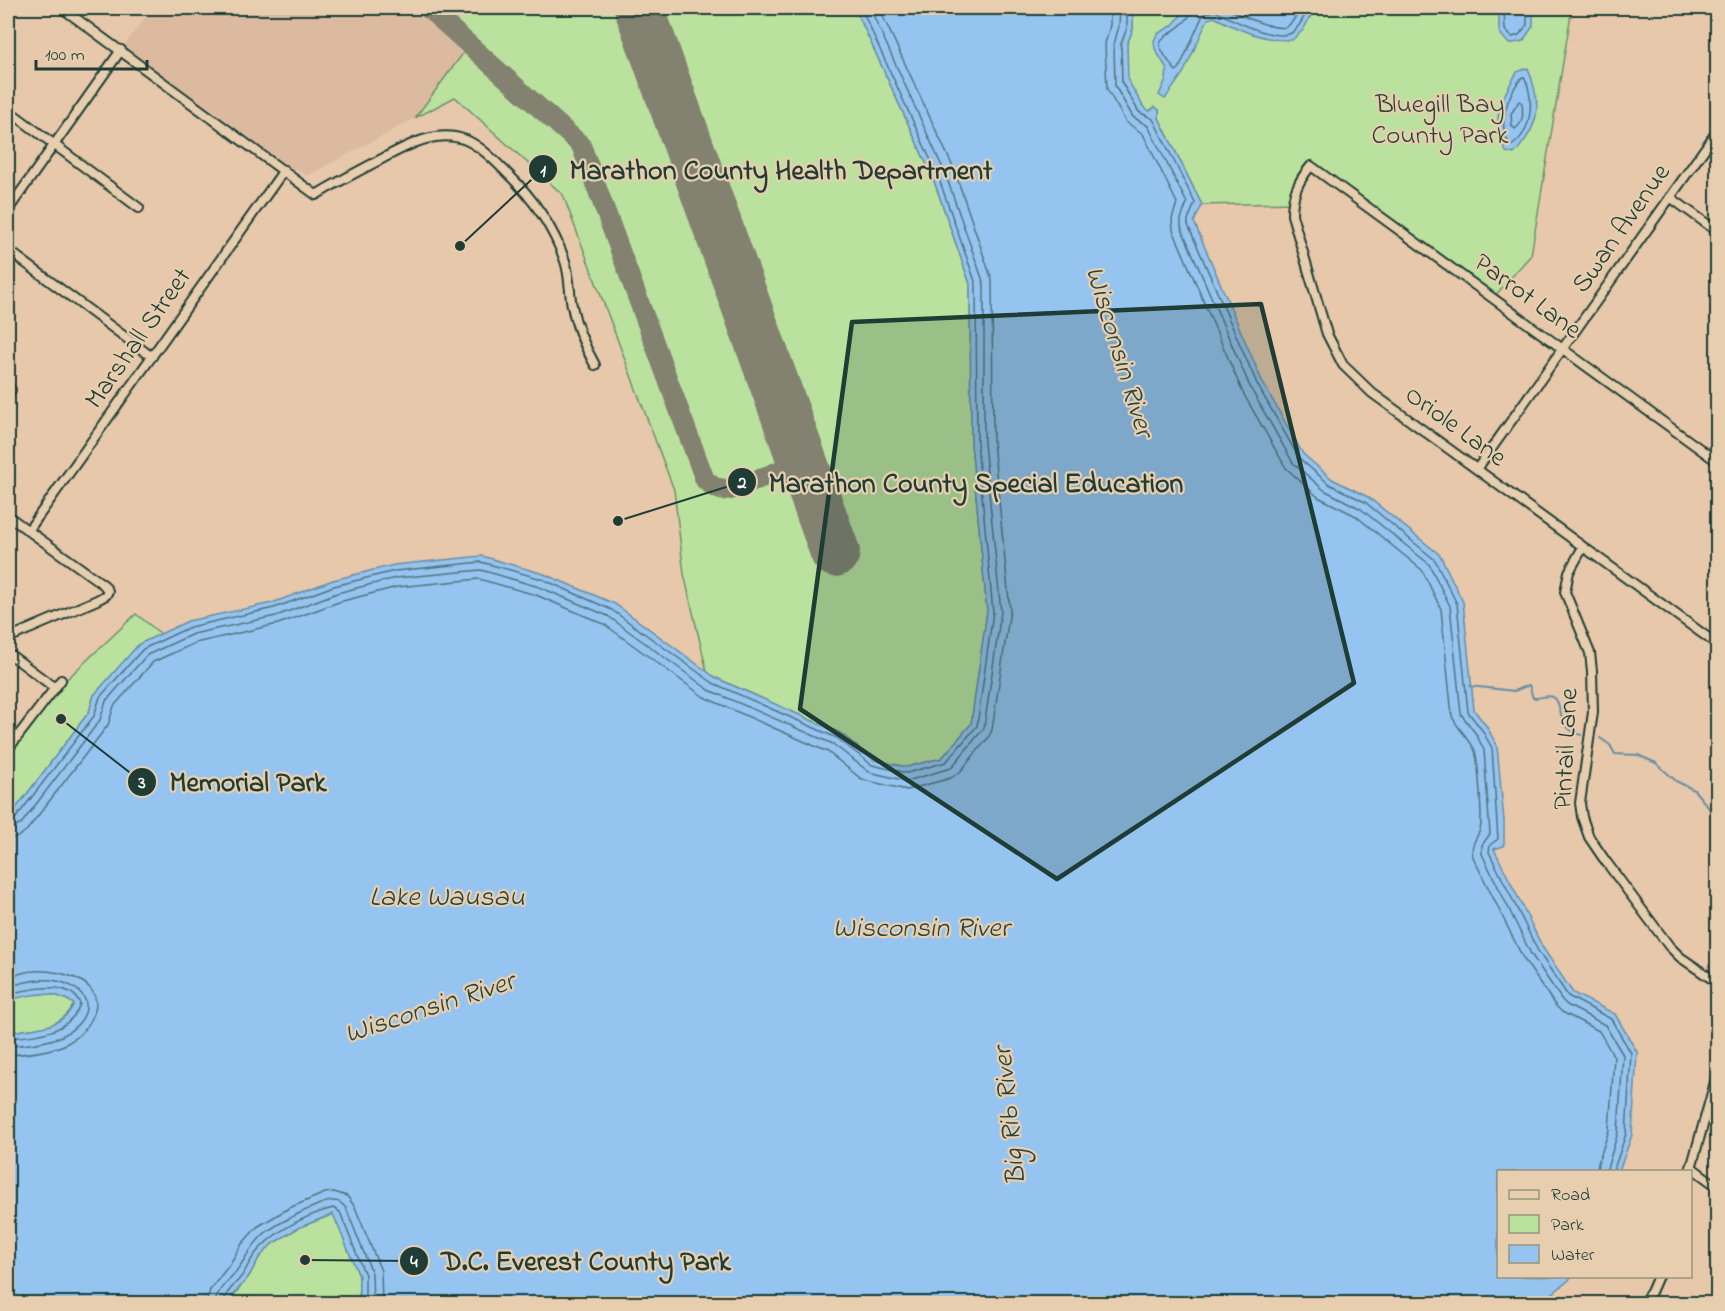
<svg xmlns="http://www.w3.org/2000/svg" width="1725" height="1311" viewBox="0 0 1725 1311" font-family="'Indie Flower',sans-serif">
<style>
.built{fill:#dbbaa0}
.green{fill:#bae29e;stroke:#6c9069;stroke-width:1.5}
.water{fill:#96c4f0;stroke:#668ea5;stroke-width:1.5}
.lines{fill:none;stroke-linecap:round;stroke-linejoin:round}
.shore{stroke:#4f737f;stroke-width:1.5}
.stream{stroke:#668ea5;stroke-width:2}
.taxiway{stroke:#838270;stroke-width:20}
.runway{stroke:#838270;stroke-width:50}
.minor-casing{stroke:#1f3d34;stroke-width:12}
.minor{stroke:#e7ceaf;stroke-width:8}
.marked{fill:#1f3d34;fill-opacity:0.2;stroke:#1f3d34;stroke-width:4.5;stroke-linejoin:round}
.labels{text-anchor:middle;dominant-baseline:central;stroke-width:4.5;stroke-linejoin:round;paint-order:stroke}
.park-label{font-size:27px;fill:#274539;stroke:#e7ceaf}
.street-label{font-size:27px;fill:#1f3d34;stroke:#e7ceaf}
.water-label{font-size:28px;font-style:italic;fill:#25443d;stroke:#e7ceaf}
.leader{fill:none;stroke:#1f3d34;stroke-width:2}
.callout-dot{fill:#1f3d34;stroke:#e7ceaf;stroke-width:2}
.mark-label{font-size:18px;text-anchor:middle;font-weight:bold;fill:#fff}
.callout-label{font-size:28px;text-anchor:middle;font-weight:bold;fill:#1f3d34;stroke:#e7ceaf;stroke-width:4.5;stroke-linejoin:round;paint-order:stroke}
</style>
<rect width="100%" height="100%" fill="#e7c8ab"/>
<filter id="ink" filterUnits="userSpaceOnUse"><feTurbulence type="fractalNoise" baseFrequency=".0167" numOctaves="2"/><feDisplacementMap in="SourceGraphic" scale="12" xChannelSelector="R" yChannelSelector="G"/><feConvolveMatrix kernelMatrix="1 2 1 2 8 2 1 2 1" color-interpolation-filters="sRGB"/></filter>
<g filter="url(#ink)">
<!-- built -->
<path class="built" d="M 152,8 L 855,8 L 971,443 L 707,672 L 684,574 L 674,490 L 563,195 L 455,97 L 307,176 L 295,168 L 293,170 L 124,46 Z"/>
<!-- green -->
<path class="green" d="M 439,8 L 622,8 L 780,442 L 781,456 C 774,468 739,482 725,482 C 720,481 716,479 712,475 L 589,144 Z
M 658,8 L 855,8 L 933,178 L 970,284 L 971,443 L 987,611 L 971,724 L 942,758 L 907,767 L 874,760 L 840,733 L 716,678 L 707,672 L 684,574 L 674,490 L 563,195 L 455,97 L 415,118 L 464,52 L 572,148 L 580,161 L 695,479 C 702,490 710,498 723,500 L 779,481 C 789,482 794,484 799,493 L 821,555 L 852,544 Z
M 1133,8 L 1563,8 L 1563,11 L 1571,14 L 1531,255 L 1493,298 L 1311,166 L 1292,203 L 1202,205 L 1159,118 L 1159,110 L 1155,107 L 1149,111 L 1144,108 L 1127,80 L 1127,44 L 1133,29 Z
M 136,614 L 161,634 L 139,644 L 94,695 L 89,712 L 8,819 L 8,757 L 68,678 Z
M 35,993 C 51,994 61,995 74,1004 C 61,1031 33,1027 8,1033 L 8,1000 Z
M 334,1214 L 359,1276 L 359,1303 L 227,1304 L 249,1276 L 259,1258 L 272,1244 L 298,1228 Z"/>
<!-- water -->
<path class="water" d="M 855,8 L 1133,8 L 1133,29 L 1127,44 L 1128,80 L 1144,108 L 1150,111 L 1155,107 L 1159,110 L 1159,118 L 1202,205 L 1194,222 L 1263,383 L 1303,454 L 1332,479 L 1368,497 L 1440,555 L 1463,602 L 1474,710 L 1487,727 L 1497,746 L 1504,821 L 1504,846 L 1494,849 L 1543,948 L 1573,993 L 1615,1014 L 1637,1052 L 1632,1135 L 1619,1171 L 1498,1172 L 1498,1276 L 1571,1277 L 1569,1280 L 1540,1304 L 359,1303 L 359,1276 L 333,1214 L 298,1228 L 272,1244 L 259,1258 L 249,1276 L 227,1303 L 8,1303 L 8,1033 C 33,1027 61,1031 74,1004 C 52,988 32,995 8,1000 L 8,819 L 89,712 L 94,695 L 139,644 L 188,621 L 272,603 L 333,580 L 394,565 L 482,556 L 544,574 L 615,604 L 716,678 L 840,733 L 874,760 L 907,767 L 942,758 L 971,724 L 987,611 L 971,443 L 970,284 L 933,178 Z
M 1187,8 L 1315,8 L 1303,30 L 1292,40 C 1264,41 1239,30 1214,17 L 1208,19 L 1184,72 L 1165,99 L 1159,95 L 1166,79 L 1167,69 L 1155,49 L 1154,41 L 1157,34 L 1172,26 Z
M 1499,8 L 1533,8 L 1533,26 L 1523,41 L 1509,44 L 1499,32 Z
M 1528,68 C 1542,105 1541,124 1514,154 L 1506,152 C 1490,118 1500,102 1517,72 Z"/>
<g class="lines">
<!-- shore -->
<path class="shore" d="M 1110,8 L 1110,25 L 1105,44 L 1107,89 L 1126,122 L 1143,134 L 1177,203 L 1172,219 L 1173,230 L 1243,393 L 1286,468 L 1318,497 L 1356,516 L 1422,570 L 1441,609 L 1452,716 C 1457,729 1470,738 1475,751 C 1479,765 1481,806 1481,822 C 1482,836 1469,840 1473,857 L 1523,958 L 1555,1005 L 1562,1012 L 1599,1031 L 1614,1057 L 1609,1130 L 1598,1163 L 1597,1172
M 1120,8 L 1119,26 L 1114,44 L 1115,86 L 1133,117 L 1148,126 L 1187,203 L 1181,219 L 1181,227 L 1251,389 L 1293,463 L 1324,490 L 1361,509 L 1429,564 L 1450,606 L 1461,714 L 1476,734 L 1484,750 L 1490,834 L 1482,845 L 1482,854 L 1531,954 L 1562,1000 L 1567,1005 L 1605,1025 L 1623,1055 L 1618,1132 L 1606,1172
M 1127,8 L 1127,28 L 1121,44 L 1122,83 L 1139,112 L 1153,119 L 1195,203 L 1188,220 L 1188,225 L 1258,386 L 1299,458 L 1329,484 L 1365,502 L 1435,560 L 1457,604 L 1468,712 L 1482,730 L 1492,748 L 1498,839 L 1490,845 L 1489,852 L 1538,951 L 1568,996 L 1611,1019 L 1631,1053 L 1626,1134 L 1613,1172
M 1192,8 C 1190,27 1157,36 1160,46 C 1163,54 1171,65 1176,71 L 1179,69 L 1202,17 L 1206,13 L 1215,11 C 1231,19 1271,40 1289,34 C 1298,31 1304,16 1309,8
M 1225,8 C 1236,13 1273,31 1286,27 C 1293,24 1297,14 1300,8
M 1504,8 L 1505,30 L 1512,37 L 1519,35 L 1527,25 L 1527,8
M 1522,77 L 1525,78 C 1534,100 1533,132 1511,146 C 1495,127 1508,94 1522,77 Z
M 1519,101 L 1522,103 C 1523,113 1524,123 1515,129 L 1512,126 L 1511,114 Z
M 8,822 L 15,819 L 94,716 L 100,697 L 143,649 L 190,627 L 274,608 L 334,586 L 395,571 L 481,562 L 542,579 L 612,610 L 713,683 L 837,738 L 872,765 L 907,773 L 946,762 L 977,726 L 993,612 L 977,443 L 976,284 L 938,176 L 861,8
M 8,829 L 14,828 L 21,824 L 100,720 L 106,701 L 147,655 L 193,634 L 276,616 L 337,593 L 396,578 L 481,570 L 539,587 L 608,616 L 709,690 L 833,744 L 869,772 L 907,781 L 951,768 L 984,728 L 1001,612 L 984,443 L 984,284 L 945,173 L 870,8
M 8,838 L 18,837 L 27,830 L 108,725 L 114,706 L 153,662 L 195,643 L 278,624 L 339,602 L 397,587 L 479,579 L 536,595 L 604,624 L 704,697 L 828,752 L 860,778 L 868,781 L 907,790 L 951,778 L 960,772 L 988,738 L 992,730 L 1010,610 L 993,442 L 992,280 L 954,169 L 879,8
M 8,977 C 16,975 25,971 34,971 C 61,969 110,982 92,1018 C 87,1029 77,1038 66,1044 C 50,1052 25,1054 8,1055
M 8,986 C 24,983 40,977 57,981 C 96,990 94,1019 62,1036 C 47,1043 24,1045 8,1046
M 8,994 C 26,990 71,978 80,1004 C 70,1034 34,1036 8,1038
M 206,1304 L 210,1290 L 230,1264 L 241,1245 L 257,1227 L 289,1208 L 325,1193 L 334,1192 L 347,1196 L 355,1207 L 381,1271 L 382,1304
M 215,1304 C 216,1291 227,1282 235,1273 C 245,1260 250,1247 263,1235 C 272,1226 322,1200 334,1201 C 340,1201 342,1204 346,1208 L 372,1273 L 373,1304
M 223,1304 C 224,1294 235,1284 241,1277 C 247,1269 250,1260 256,1253 C 274,1231 306,1215 333,1208 L 340,1212 L 365,1275 L 365,1304"/>
<!-- stream -->
<path class="stream" d="M 1470,686 L 1514,691 L 1529,685 L 1533,698 C 1539,699 1547,694 1553,697 C 1564,702 1554,727 1581,735
M 1600,738 L 1610,745 L 1615,754 L 1638,755 L 1656,763 L 1676,781 L 1694,790 L 1718,819"/>
<!-- taxiway -->
<path class="taxiway" d="M 428,8 L 581,145 L 705,480 L 714,487 L 731,490 L 804,461"/>
<!-- runway -->
<path class="runway" d="M 639,8 L 835,552"/>
<!-- minor casing -->
<g class="minor-casing">
<path id="minor" d="M 62,8 L 316,195 C 334,184 353,174 372,164 C 400,150 433,127 466,140 C 482,147 496,162 508,174 C 535,200 553,227 565,261 C 570,276 569,291 572,306 C 576,327 585,347 595,365
M 8,110 L 139,208
M 1670,197 L 1718,232
M 8,210 L 121,50
M 8,250 L 152,357
M 8,387 L 11,390
M 1718,462 L 1311,166 C 1298,181 1292,195 1292,215 L 1327,334 L 1343,365 L 1372,393 L 1718,645
M 1477,469 L 1718,130
M 8,516 L 104,585 L 108,591 L 106,595 L 97,600 L 8,638
M 28,531 L 284,170
M 1583,547 L 1569,572 L 1565,592 L 1590,653 L 1592,671 L 1593,712 L 1580,803 L 1582,817 L 1589,837 L 1604,859 L 1669,946 L 1680,957 L 1718,983
M 8,653 L 55,688
M 8,749 L 61,680
M 1691,1167 L 1718,1187
M 1690,1172 L 1718,1071
M 1642,1304 L 1651,1292 L 1658,1276"/>
</g>
<!-- minor -->
<use href="#minor" class="minor"/>
</g>
</g>
<!-- marked area -->
<path class="marked" d="M 1261,304 L 1354,683 L 1057,879 L 800,709 L 852,322 Z"/>
<g class="labels">
<!-- park labels -->
<g class="park-label">
<text x="1440" y="105">Bluegill Bay<tspan x="1440" dy="31">County Park</tspan></text>
</g>
<!-- street labels -->
<g class="street-label">
<text transform="translate(1622 229) rotate(-55)">Swan Avenue</text>
<text transform="translate(1527 297) rotate(36)">Parrot Lane</text>
<text transform="translate(139 339) rotate(-55)">Marshall Street</text>
<text transform="translate(1455 427) rotate(36)">Oriole Lane</text>
<text transform="translate(1567 749) rotate(-87)">Pintail Lane</text>
</g>
<!-- water labels -->
<g class="water-label">
<text transform="translate(1118 352) rotate(73)">Wisconsin River</text>
<text x="447" y="898">Lake Wausau</text>
<text x="921" y="929">Wisconsin River</text>
<text transform="translate(430 1009) rotate(-18)">Wisconsin River</text>
<text transform="translate(1011 1116) rotate(-96)">Big Rib River</text>
</g>
</g>
<!-- callouts -->
<path class="leader" d="M460 246L543 169M618 521L742 482M61 719L142 782M305 1260L414 1261"/>
<g class="callout-dot">
<circle cx="460" cy="246" r="6"/>
<circle cx="618" cy="521" r="6"/>
<circle cx="61" cy="719" r="6"/>
<circle cx="305" cy="1260" r="6"/>
<circle cx="543" cy="169" r="15"/>
<circle cx="742" cy="482" r="15"/>
<circle cx="142" cy="782" r="15"/>
<circle cx="414" cy="1261" r="15"/>
</g>
<g class="mark-label">
<text x="543" y="176">1</text>
<text x="742" y="488">2</text>
<text x="142" y="788">3</text>
<text x="414" y="1267">4</text>
</g>
<g class="callout-label">
<text x="781" y="179">Marathon County Health Department</text>
<text x="976" y="492">Marathon County Special Education</text>
<text x="248" y="791">Memorial Park</text>
<text x="586" y="1270">D.C. Everest County Park</text>
</g>
<!-- margin -->
<rect width="1725" height="1311" fill="none" stroke="#e7ceaf" stroke-width="30"/>
<rect x="15" y="15" width="1695" height="1281" fill="none" stroke="#1f3d34" stroke-width="2" filter="url(#ink)"/>
<!-- legend -->
<rect x="1497" y="1170" width="195" height="108" fill="#e7ceaf" stroke="#97947e" stroke-width="1.5"/>
<rect x="1509" y="1190" width="30" height="9" fill="#e7ceaf" stroke="#97947e" stroke-width="1.5"/>
<text x="1551" y="1200" font-size="18" fill="#1f3d34">Road</text>
<rect x="1509" y="1215" width="30" height="18" fill="#bae29e" stroke="#97947e" stroke-width="1.5"/>
<text x="1551" y="1230" font-size="18" fill="#1f3d34">Park</text>
<rect x="1509" y="1245" width="30" height="18" fill="#96c4f0" stroke="#97947e" stroke-width="1.5"/>
<text x="1551" y="1260" font-size="18" fill="#1f3d34">Water</text>
<!-- scale -->
<path d="M36 60v9h111v-9" fill="none" stroke="#1f3d34" stroke-width="3"/>
<text x="45" y="60" font-size="18" fill="#1f3d34" stroke="#e7ceaf" stroke-width="4.5" paint-order="stroke">100 m</text>
</svg>
